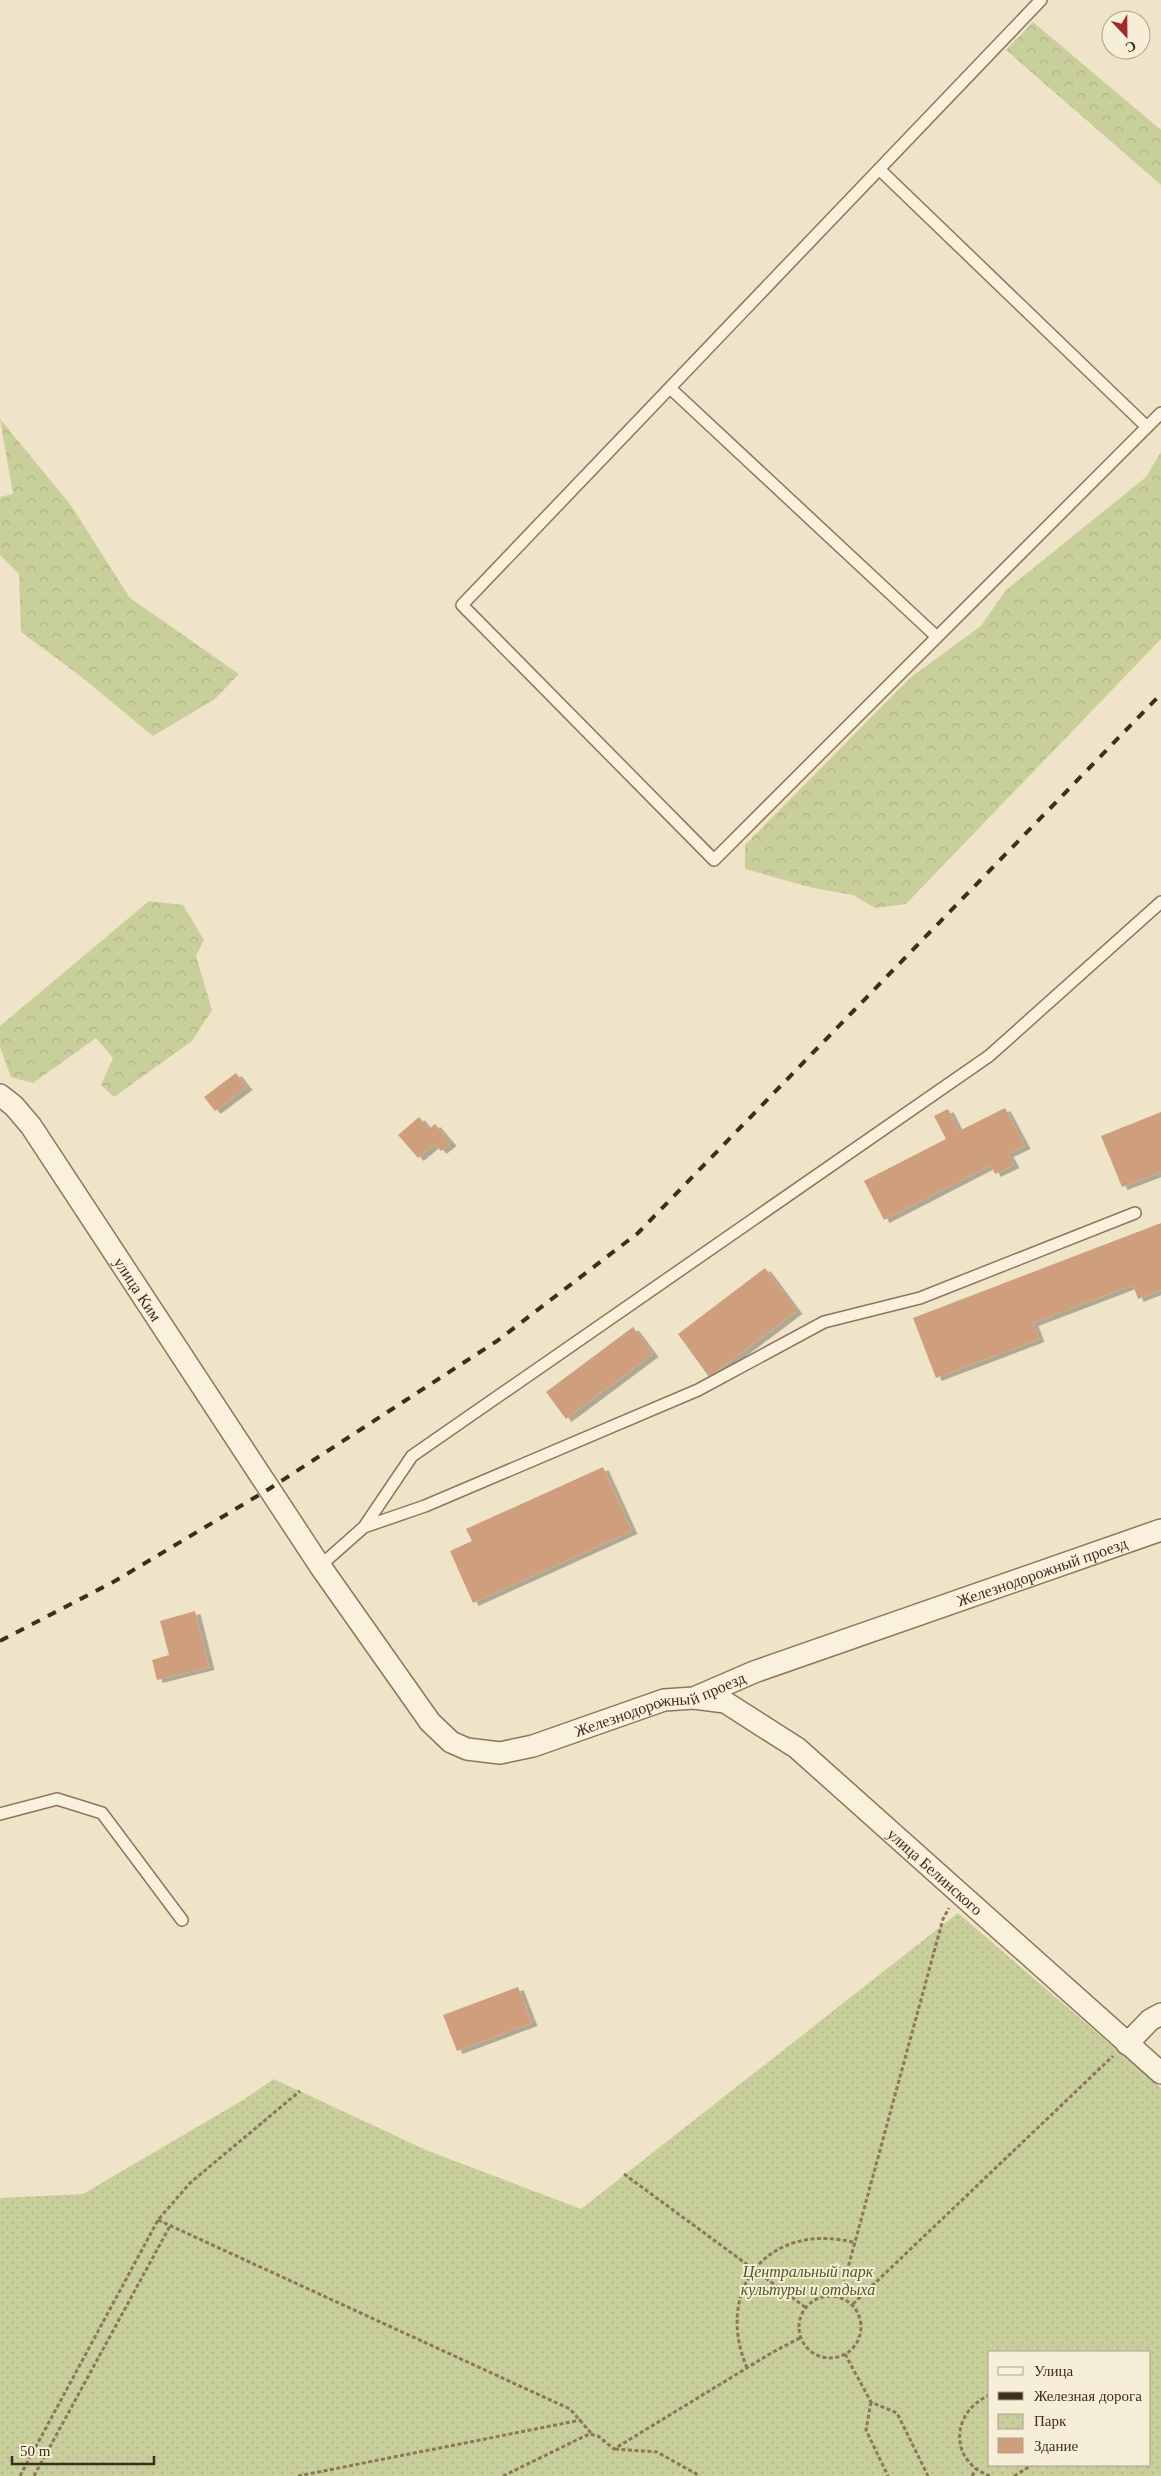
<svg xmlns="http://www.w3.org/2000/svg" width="1161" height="2476" viewBox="0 0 1161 2476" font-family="'Times New Roman',serif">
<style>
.forest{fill:url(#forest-crowns)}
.park{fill:url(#park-dots);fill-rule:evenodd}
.building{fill:#cf9f7d;filter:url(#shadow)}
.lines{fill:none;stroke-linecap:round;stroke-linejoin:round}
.service-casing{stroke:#8d765c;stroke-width:14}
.minor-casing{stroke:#8d765c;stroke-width:24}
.path{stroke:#8d765c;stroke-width:3;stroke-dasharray:4 2.5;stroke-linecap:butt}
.service{stroke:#faf1dc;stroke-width:11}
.minor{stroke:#faf1dc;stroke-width:21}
.rail{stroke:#3d2e20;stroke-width:4;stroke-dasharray:9 9;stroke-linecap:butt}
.labels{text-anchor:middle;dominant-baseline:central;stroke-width:4;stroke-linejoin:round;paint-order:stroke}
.street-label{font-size:16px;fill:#3d2e20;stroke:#f7eed8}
.park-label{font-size:16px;font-style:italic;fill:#4d5a26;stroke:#f7eed8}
</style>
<defs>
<pattern id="forest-crowns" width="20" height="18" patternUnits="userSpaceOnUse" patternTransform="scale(1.25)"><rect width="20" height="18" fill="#c9cf9b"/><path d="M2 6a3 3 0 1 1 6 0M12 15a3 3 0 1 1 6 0" fill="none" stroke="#aeb285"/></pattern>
<pattern id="park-dots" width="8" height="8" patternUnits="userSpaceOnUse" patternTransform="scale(1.25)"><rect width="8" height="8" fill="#c9cf9b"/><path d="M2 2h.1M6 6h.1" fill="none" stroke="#aeb285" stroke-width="1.8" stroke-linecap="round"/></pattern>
<filter id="shadow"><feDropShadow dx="5.5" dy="3" stdDeviation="0" flood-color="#0004"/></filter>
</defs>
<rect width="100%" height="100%" fill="#f0e4c8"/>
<!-- forest -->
<path class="forest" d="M 1033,22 L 1161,130 L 1161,185 L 1006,50 Z
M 0,419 L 70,504 L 130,598 L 239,674 L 215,699 L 153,736 L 79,675 L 21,632 L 19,574 L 0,555 L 0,497 L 13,494 Z
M 1161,452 L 1161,639 L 906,904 L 875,908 L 853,895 L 813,888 L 745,869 L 745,845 L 911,677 L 981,626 L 1006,590 L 1146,477 Z
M 149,901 L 183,905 L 204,940 L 196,956 L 212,1010 L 192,1041 L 114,1097 L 101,1085 L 113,1058 L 96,1038 L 33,1083 L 11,1077 L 0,1047 L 0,1026 Z"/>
<!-- park -->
<path class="park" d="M 958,1913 L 1161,2088 L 1161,2476 L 0,2476 L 0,2198 L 83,2194 L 243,2100 L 274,2079 L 426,2150 L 581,2209 ZM 990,2352 L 1150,2352 L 1150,2465 L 990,2465 Z"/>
<!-- building -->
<path class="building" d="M 236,1073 L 247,1087 L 215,1111 L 204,1097 Z
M 1005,1108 L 1025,1146 L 1008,1154 L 1014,1165 L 995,1174 L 991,1165 L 884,1220 L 864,1181 L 946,1139 L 934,1116 L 948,1109 L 959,1131 Z
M 1161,1112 L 1161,1172 L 1122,1187 L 1101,1136 Z
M 419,1117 L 429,1129 L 435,1124 L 451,1143 L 441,1151 L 435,1144 L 418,1158 L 398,1135 Z
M 1161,1223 L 1161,1290 L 1138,1299 L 1133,1285 L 1033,1323 L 1039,1339 L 936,1378 L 913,1318 Z
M 765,1268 L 797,1311 L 709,1377 L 678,1334 Z
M 633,1327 L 653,1354 L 566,1419 L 546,1392 Z
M 603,1467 L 632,1531 L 473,1603 L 450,1551 L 472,1541 L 466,1529 Z
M 195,1611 L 209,1667 L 157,1680 L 152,1660 L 169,1655 L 160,1621 Z
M 518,1987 L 532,2023 L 457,2051 L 443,2015 Z"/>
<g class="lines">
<!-- service casing -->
<g class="service-casing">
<path id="service" d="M 1041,0 L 462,605 L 714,860 L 1161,413
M 879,169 L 1147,427
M 670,388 L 937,637
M 364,1527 L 425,1506 L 698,1390 L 824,1322 L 920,1298 L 1135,1213
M 320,1566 L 364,1527 L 412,1456 L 989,1056 L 1161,902
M 0,1814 L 57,1799 L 102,1813 L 182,1920"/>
</g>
<!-- minor casing -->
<g class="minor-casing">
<g id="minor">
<path id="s1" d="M 0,1095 L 14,1106 L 31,1126 L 320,1566 L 430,1722 L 451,1742 L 467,1749 L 500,1753 L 533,1746 L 664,1700 L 694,1698 L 754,1672 L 1161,1530"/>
<path id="s2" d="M 694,1698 L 725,1702 L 797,1748 L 1161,2073"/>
<path d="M 1127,2044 L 1150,2020 L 1161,2014"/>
</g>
</g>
<!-- path -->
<path class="path" d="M 624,2174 L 805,2307
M 158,2220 L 570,2409 L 591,2433
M799 2327a31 31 0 1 1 62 0a31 31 0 1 1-62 0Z
M 840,2297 L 943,1919 L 949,1908
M 853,2304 L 1113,2056
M 845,2354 L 871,2402 L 897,2413 L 928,2476
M 747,2368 C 713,2287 771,2220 856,2243
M 871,2402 L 866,2430 L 888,2476
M 615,2449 L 657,2452 L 700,2476
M 20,2476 L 158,2220 L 190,2183 L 300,2091
M 34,2476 L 170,2226
M 298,2476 L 581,2420
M 503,2476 L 589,2434 L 598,2436 L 614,2449 L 773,2352 L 800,2338
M 972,2476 L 976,2469
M 990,2476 C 948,2461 951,2411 990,2395
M 1014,2476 L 1032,2465"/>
<!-- service -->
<use href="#service" class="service"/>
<!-- minor -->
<use href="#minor" class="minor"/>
<!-- rail -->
<path class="rail" d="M 0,1641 L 115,1581 L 269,1489 L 497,1341 L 638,1233 L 1161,694"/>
</g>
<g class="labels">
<!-- street labels -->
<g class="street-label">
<text stroke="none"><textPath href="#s1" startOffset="239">улица Ким</textPath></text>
<text stroke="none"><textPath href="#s1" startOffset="1414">Железнодорожный проезд</textPath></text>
<text stroke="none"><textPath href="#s1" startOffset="1009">Железнодорожный проезд</textPath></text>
<text stroke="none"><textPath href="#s2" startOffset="302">улица Белинского</textPath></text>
</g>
<!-- park labels -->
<g class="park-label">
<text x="808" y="2271">Центральный парк<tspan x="808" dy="18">культуры и отдыха</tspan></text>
</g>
</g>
<!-- legend -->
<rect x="988" y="2351" width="162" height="115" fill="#f7eed8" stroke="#ada18e"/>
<rect x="998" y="2367" width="25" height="8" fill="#faf1dc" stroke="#ada18e"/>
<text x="1034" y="2376" font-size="15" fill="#3d2e20">Улица</text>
<rect x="998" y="2392" width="25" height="8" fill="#3d2e20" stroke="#ada18e"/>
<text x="1034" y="2401" font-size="15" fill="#3d2e20">Железная дорога</text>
<rect x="998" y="2414" width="25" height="15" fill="url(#park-dots)" stroke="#ada18e"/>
<text x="1034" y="2426" font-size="15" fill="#3d2e20">Парк</text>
<rect x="998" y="2438" width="25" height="15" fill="#cf9f7d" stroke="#ada18e"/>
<text x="1034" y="2451" font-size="15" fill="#3d2e20">Здание</text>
<!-- north arrow -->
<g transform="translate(1126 35) rotate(158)"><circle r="24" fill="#f7eed8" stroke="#ada18e"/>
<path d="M0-4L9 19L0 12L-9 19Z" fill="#9e2a2b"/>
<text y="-8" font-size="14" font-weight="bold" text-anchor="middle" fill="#3d2e20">С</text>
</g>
<!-- scale -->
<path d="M12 2456v8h142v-8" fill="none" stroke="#3d2e20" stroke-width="2.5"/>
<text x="20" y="2456" font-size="15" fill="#3d2e20" stroke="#f7eed8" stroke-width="4" paint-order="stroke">50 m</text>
</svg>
